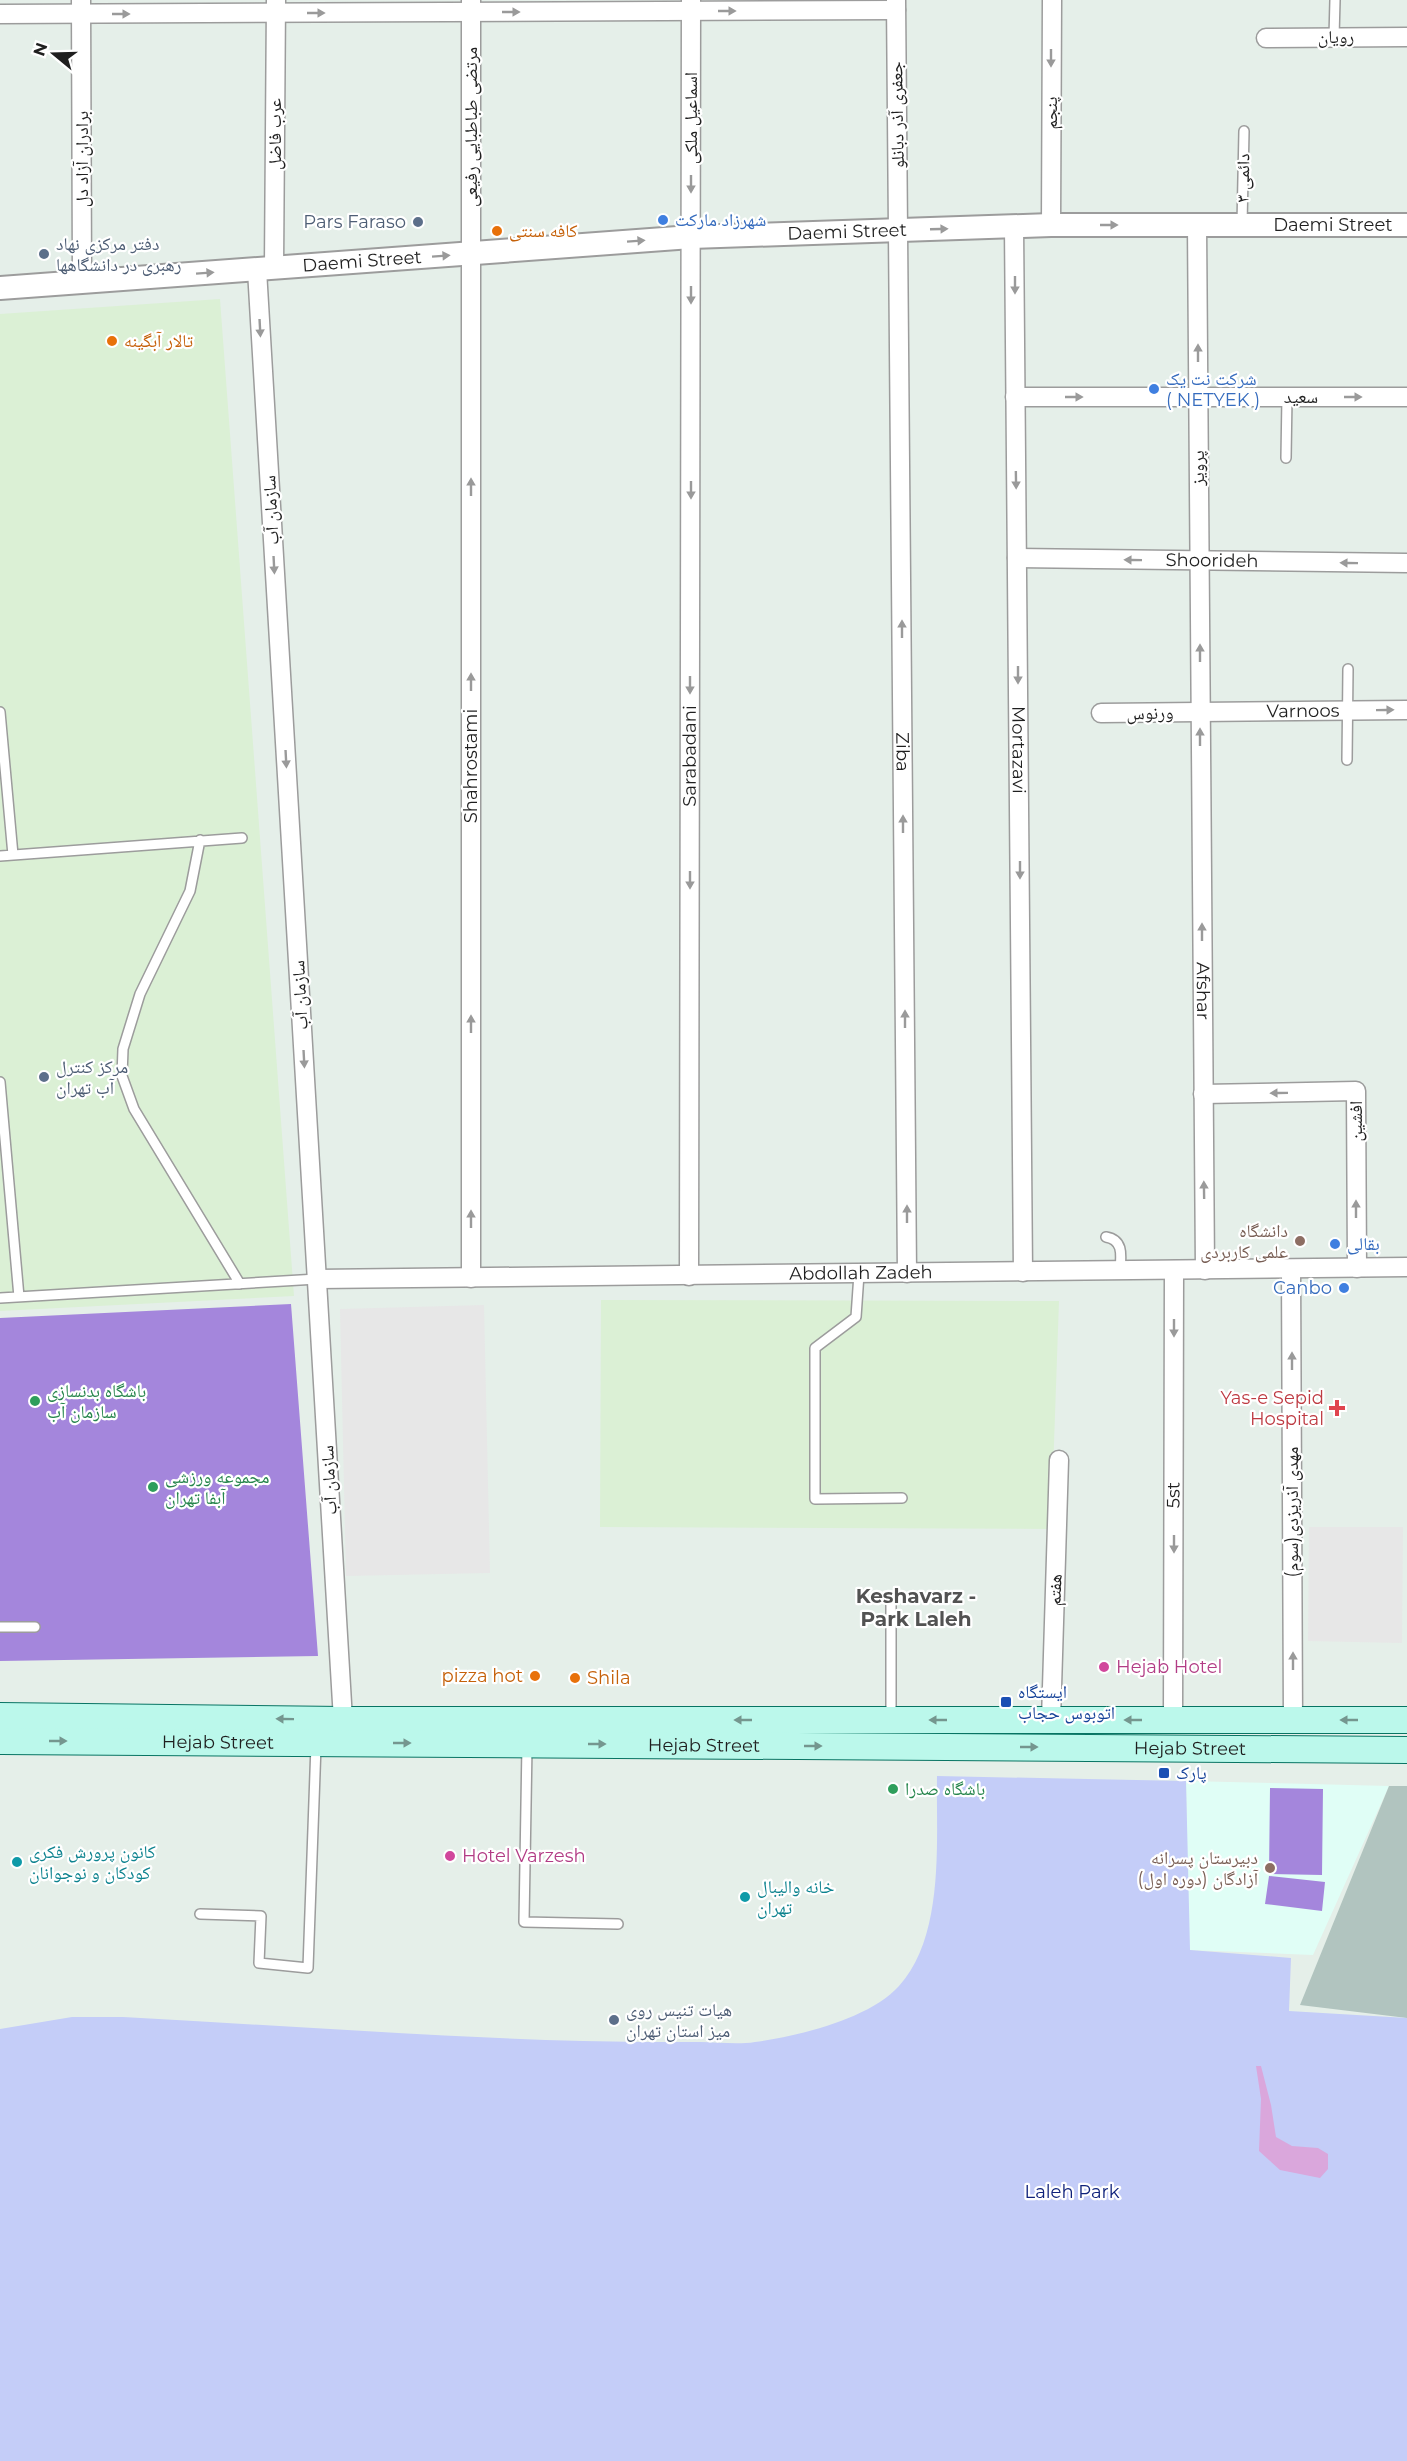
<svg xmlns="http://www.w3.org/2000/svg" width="1407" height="2461" viewBox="0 0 1407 2461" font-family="Montserrat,'Noto Naskh Arabic',sans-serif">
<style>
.commercial{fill:#dbf0d5}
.education{fill:#e0fef6}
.construction{fill:#b1c4bf}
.park{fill:#c4cdf8}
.pitch{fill:#a486dc}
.parking{fill:#e7e7e7}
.water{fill:#daa7dc}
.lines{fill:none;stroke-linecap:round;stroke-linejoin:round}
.service-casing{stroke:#9c9c9c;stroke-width:12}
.minor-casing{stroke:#9c9c9c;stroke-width:21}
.tertiary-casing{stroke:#9c9c9c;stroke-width:26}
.secondary-casing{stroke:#087463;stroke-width:28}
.service{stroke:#fff;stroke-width:9}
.minor{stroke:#fff;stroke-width:18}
.tertiary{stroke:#fff;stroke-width:22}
.secondary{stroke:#bbf8eb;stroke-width:26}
.oneway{fill:#9a9a9a}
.oneway2{fill:#75968f}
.shop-dot{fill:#3f7fe0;stroke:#fff;stroke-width:2}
.service-dot{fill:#5c6f8a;stroke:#fff;stroke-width:2}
.food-dot{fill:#e8710a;stroke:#fff;stroke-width:2}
.education-dot{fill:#8d6e63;stroke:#fff;stroke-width:2}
.leisure-dot{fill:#2e9e5b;stroke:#fff;stroke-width:2}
.health-dot{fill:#e0444e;stroke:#fff;stroke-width:2}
.hotel-dot{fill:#d1479c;stroke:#fff;stroke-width:2}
.transit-dot{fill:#1a4fb4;stroke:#fff;stroke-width:2}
.culture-dot{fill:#0f9aa8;stroke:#fff;stroke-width:2}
.labels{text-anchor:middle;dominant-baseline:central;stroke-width:4.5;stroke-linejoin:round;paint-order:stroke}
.street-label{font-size:18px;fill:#1f1f1f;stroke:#fff}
.shop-label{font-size:18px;fill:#366cbe;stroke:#fff;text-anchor:start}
.service-label{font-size:18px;fill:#4e5e75;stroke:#fff;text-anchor:start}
.food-label{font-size:18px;fill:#c56008;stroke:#fff;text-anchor:start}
.education-label{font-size:18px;fill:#785e54;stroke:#fff;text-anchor:end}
.leisure-label{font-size:18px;fill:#27864d;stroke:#fff;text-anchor:start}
.health-label{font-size:18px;fill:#be3a42;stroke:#fff;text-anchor:end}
.hotel-label{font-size:18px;fill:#b23c85;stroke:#fff;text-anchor:start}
.transit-label{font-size:18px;fill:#164399;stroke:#fff;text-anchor:start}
.culture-label{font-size:18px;fill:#0d838f;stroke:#fff;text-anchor:start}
.park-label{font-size:18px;fill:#0f227b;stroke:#fff}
.neighbourhood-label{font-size:20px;font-weight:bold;fill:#525252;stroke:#fff}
</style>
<rect width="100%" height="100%" fill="#e5efe9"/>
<!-- commercial -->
<path class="commercial" d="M 220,299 L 294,1296 L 0,1311 L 0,314 Z
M 601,1300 L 1059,1301 L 1051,1529 L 600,1527 Z"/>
<!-- education -->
<path class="education" d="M 1186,1781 L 1389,1786 L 1313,1955 L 1189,1950 Z"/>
<!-- construction -->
<path class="construction" d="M 1389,1786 L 1407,1786 L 1407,2018 L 1300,2005 Z"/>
<!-- park -->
<path class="park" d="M 937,1776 L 1186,1781 L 1190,1950 L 1291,1958 L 1289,2011 L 1407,2018 L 1407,2461 L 0,2461 L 0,2029 L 72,2017 L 123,2017 C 276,2025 430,2037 583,2041 C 622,2042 661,2042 700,2042 C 718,2042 737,2045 755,2042 C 799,2036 869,2019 899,1986 C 945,1935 936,1841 937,1776 Z"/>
<!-- pitch -->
<path class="pitch" d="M 291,1304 L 318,1656 L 0,1661 L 0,1318 Z
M 1270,1788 L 1323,1789 L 1322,1875 L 1269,1874 Z
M 1269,1876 L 1325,1882 L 1322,1911 L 1265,1904 Z"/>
<!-- parking -->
<path class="parking" d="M 484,1305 L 490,1573 L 346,1576 L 340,1309 Z
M 1309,1527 L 1403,1527 L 1402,1643 L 1308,1641 Z"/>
<!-- water -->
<path class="water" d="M 1256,2066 L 1261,2066 L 1271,2105 L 1276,2137 L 1292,2146 L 1318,2148 L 1328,2154 L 1328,2169 L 1320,2178 L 1280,2170 L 1259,2151 L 1261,2099 Z"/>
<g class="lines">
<!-- service casing -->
<g class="service-casing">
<path id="service" d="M 1334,37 L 1335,0
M 1242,224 L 1244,131
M 1286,458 L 1287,397
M 0,712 L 13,855
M 1347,760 L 1348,669
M 200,840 L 190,891 L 140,994 L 123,1049 L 122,1076 L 134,1109 L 240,1284
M 0,856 L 242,838
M 0,1082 L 19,1297
M 1106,1237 C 1124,1240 1121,1256 1120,1270
M 859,1274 L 856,1317 L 815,1348 L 815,1499 L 902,1498
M 0,1298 L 317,1279
M 0,1627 L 35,1627
M 891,1717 L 891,1605
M 527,1746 L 524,1922 L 618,1924
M 200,1914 L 261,1916 L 259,1963 L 308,1968 L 316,1745"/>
</g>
<!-- minor casing -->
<g class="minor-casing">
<g id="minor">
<path d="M 81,0 L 82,282"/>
<path d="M 471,0 L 471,1278"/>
<path id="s1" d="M 896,0 L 907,1273"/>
<path d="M 0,14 L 896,10"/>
<path d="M 1266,38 L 1407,37"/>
<path d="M 1051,225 L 1052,0"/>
<path id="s2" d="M 1197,225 L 1205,1270"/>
<path id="s3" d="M 1014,226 L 1023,1272"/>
<path d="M 274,268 L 276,0"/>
<path d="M 257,270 L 343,1720"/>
<path d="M 1015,397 L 1407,397"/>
<path id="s4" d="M 1017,558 L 1407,563"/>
<path id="s5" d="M 1101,713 L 1407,710"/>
<path d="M 1203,1094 L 1356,1091 L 1357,1268"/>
<path d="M 1291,1269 L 1293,1720"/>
<path id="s6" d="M 689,1276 L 691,0"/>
<path id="s7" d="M 317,1279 L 1407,1267"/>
<path d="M 1051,1720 L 1059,1460"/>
<path id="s8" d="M 1173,1720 L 1174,1270"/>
</g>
</g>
<!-- tertiary casing -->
<g class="tertiary-casing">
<g id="tertiary">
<path id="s9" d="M 0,288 L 691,237 L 1051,225 L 1407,225"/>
</g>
</g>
<!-- secondary casing -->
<g class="secondary-casing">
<g id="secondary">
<path d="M 0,1716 L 343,1720 L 1407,1720"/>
<path id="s10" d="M 0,1741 L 1407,1750"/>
</g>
</g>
<!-- service -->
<use href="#service" class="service"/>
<!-- minor -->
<use href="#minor" class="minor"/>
<!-- tertiary -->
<use href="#tertiary" class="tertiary"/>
<!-- secondary -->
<use href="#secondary" class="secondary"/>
</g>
<!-- one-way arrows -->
<defs><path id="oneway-solid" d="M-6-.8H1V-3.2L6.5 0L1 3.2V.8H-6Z" transform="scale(1.5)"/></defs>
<g class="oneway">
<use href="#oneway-solid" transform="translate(727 11)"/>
<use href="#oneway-solid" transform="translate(511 12)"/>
<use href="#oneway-solid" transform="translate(316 13)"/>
<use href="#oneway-solid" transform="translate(121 14)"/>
<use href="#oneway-solid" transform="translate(1051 58) rotate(90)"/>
<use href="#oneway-solid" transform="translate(691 184) rotate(90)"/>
<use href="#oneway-solid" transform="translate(1109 225)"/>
<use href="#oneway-solid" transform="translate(939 229) rotate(-2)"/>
<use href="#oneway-solid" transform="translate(636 241) rotate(-4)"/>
<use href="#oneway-solid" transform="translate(441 256) rotate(-4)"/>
<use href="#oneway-solid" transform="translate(205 273) rotate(-4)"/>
<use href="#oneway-solid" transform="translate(1015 285) rotate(90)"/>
<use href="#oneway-solid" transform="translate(691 295) rotate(90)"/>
<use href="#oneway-solid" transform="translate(260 328) rotate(87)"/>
<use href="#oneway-solid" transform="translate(1198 353) rotate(-90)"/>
<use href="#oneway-solid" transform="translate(1074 397)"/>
<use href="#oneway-solid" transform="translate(1353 397)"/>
<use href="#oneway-solid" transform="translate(1016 480) rotate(89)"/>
<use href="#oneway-solid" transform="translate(471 487) rotate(-90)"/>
<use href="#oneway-solid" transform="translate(691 490) rotate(90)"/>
<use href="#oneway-solid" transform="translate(1133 560) rotate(-179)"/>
<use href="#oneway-solid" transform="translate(1349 563) rotate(-179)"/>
<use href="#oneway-solid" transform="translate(274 565) rotate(87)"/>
<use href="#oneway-solid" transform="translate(902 629) rotate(-90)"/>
<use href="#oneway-solid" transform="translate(1200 653) rotate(-90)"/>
<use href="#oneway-solid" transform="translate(1018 675) rotate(90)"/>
<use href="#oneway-solid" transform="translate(471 682) rotate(-90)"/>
<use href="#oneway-solid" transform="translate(690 685) rotate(90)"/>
<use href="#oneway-solid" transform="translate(1385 710) rotate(-1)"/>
<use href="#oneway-solid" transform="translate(1200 737) rotate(-90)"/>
<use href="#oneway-solid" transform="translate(286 759) rotate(87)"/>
<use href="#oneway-solid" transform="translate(903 824) rotate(-90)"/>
<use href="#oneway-solid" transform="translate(1020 870) rotate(90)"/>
<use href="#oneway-solid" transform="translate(690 880) rotate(90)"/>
<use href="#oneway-solid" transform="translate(1202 932) rotate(-90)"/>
<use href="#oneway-solid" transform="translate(905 1019) rotate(-90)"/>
<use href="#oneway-solid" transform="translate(471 1024) rotate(-90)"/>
<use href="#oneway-solid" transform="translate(304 1059) rotate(87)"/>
<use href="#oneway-solid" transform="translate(1279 1093) rotate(179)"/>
<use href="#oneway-solid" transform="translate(1204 1190) rotate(-91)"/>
<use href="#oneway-solid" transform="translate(1356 1209) rotate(-90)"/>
<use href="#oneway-solid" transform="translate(907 1214) rotate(-90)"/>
<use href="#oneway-solid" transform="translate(471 1219) rotate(-90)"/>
<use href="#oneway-solid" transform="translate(1174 1328) rotate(90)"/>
<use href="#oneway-solid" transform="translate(1292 1361) rotate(-90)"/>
<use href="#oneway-solid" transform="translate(1174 1544) rotate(90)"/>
<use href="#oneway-solid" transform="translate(1293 1661) rotate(-90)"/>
</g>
<g class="oneway2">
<use href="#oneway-solid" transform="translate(285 1719) rotate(-179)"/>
<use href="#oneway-solid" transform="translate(743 1720) rotate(180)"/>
<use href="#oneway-solid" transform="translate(938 1720) rotate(-180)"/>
<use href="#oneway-solid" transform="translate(1133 1720) rotate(180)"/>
<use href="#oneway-solid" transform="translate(1349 1720) rotate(180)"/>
<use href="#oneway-solid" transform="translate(58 1741)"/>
<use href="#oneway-solid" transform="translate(402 1743)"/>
<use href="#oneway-solid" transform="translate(597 1744)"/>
<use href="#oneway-solid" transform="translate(813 1746)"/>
<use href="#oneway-solid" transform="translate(1029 1747)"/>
</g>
<!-- markers -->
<g class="shop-dot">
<circle cx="663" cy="220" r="6"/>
<circle cx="1154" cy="389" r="6"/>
<circle cx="1335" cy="1244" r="6"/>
<circle cx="1344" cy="1288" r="6"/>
</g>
<g class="service-dot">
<circle cx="418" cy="222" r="6"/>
<circle cx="44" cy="254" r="6"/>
<circle cx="44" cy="1077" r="6"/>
<circle cx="614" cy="2020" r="6"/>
</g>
<g class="food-dot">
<circle cx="497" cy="231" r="6"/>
<circle cx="112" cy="341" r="6"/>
<circle cx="535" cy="1676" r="6"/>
<circle cx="575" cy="1678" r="6"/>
</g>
<g class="education-dot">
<circle cx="1300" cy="1241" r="6"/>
<circle cx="1270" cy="1868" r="6"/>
</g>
<g class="leisure-dot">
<circle cx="35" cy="1401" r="6"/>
<circle cx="153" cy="1487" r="6"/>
<circle cx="893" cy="1789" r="6"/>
</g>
<path class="health-dot" d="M1334 1399h6v6h6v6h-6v6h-6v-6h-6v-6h6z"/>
<g class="hotel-dot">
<circle cx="1104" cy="1667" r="6"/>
<circle cx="450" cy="1856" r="6"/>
</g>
<g class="transit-dot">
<rect x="1000" y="1696" width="12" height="12" rx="3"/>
<rect x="1158" y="1767" width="12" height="12" rx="3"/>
</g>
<g class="culture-dot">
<circle cx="17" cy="1862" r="6"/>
<circle cx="745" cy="1897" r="6"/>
</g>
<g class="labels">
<!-- street labels -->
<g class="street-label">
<text x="1336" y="37">رویان</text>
<text transform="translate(1051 113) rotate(-90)">پنجم</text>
<text transform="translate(897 115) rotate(-91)">جعفری آذر دبانلو</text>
<text transform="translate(691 118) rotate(-90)">اسماعیل ملکی</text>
<text transform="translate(471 127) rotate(-90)">مرتضی طباطبایی رفیعی</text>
<text transform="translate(275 134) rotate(-90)">عرب فاضل</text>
<text transform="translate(82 159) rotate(-90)">برادران آزاد دل</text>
<text transform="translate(1243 178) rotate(-89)">دائمی ۳</text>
<text stroke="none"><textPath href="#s9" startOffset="1335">Daemi Street</textPath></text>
<text stroke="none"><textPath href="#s9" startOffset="849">Daemi Street</textPath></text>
<text stroke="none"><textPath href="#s9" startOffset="363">Daemi Street</textPath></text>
<text x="1301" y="397">سعید</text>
<text transform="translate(1198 468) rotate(-90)">پرویز</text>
<text transform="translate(271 510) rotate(-93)">سازمان آب</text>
<text stroke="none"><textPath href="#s4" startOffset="195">Shoorideh</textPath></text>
<text stroke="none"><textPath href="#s5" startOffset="202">Varnoos</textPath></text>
<text transform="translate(1150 713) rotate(-1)">ورنوس</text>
<text stroke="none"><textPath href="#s3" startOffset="524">Mortazavi</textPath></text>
<text stroke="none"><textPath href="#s1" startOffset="752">Ziba</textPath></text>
<text stroke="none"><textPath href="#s6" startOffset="520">Sarabadani</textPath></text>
<text transform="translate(471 766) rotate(-90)">Shahrostami</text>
<text stroke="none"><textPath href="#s2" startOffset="766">Afshar</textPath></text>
<text transform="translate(300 995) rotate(-93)">سازمان آب</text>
<text transform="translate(1356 1121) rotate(-90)">افشین</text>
<text stroke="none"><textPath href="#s7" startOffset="544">Abdollah Zadeh</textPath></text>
<text transform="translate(329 1480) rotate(-93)">سازمان آب</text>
<text stroke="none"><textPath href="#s8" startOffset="225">5st</textPath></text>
<text transform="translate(1292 1512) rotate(-90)">مهدی آذریزدی(سوم)</text>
<text transform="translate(1055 1590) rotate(-88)">هفتم</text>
<text stroke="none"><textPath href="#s10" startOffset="218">Hejab Street</textPath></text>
<text stroke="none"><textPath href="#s10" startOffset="704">Hejab Street</textPath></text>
<text stroke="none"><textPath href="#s10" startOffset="1190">Hejab Street</textPath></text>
</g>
<!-- shop labels -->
<g class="shop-label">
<text x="675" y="220">شهرزاد مارکت</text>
<text x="1166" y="379">شرکت نت یک<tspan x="1166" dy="21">( NETYEK )</tspan></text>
<text x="1347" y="1244">بقالی</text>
<text x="1332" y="1288" text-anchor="end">Canbo</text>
</g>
<!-- service labels -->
<g class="service-label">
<text x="406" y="222" text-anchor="end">Pars Faraso</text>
<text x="56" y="244">دفتر مرکزی نهاد<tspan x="56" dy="21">رهبری در دانشگاهها</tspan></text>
<text x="56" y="1067">مرکز کنترل<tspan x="56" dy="21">آب تهران</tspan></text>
<text x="626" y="2010">هیات تنیس روی<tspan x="626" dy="21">میز استان تهران</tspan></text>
</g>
<!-- food labels -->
<g class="food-label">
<text x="509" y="231">کافه سنتی</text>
<text x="124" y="341">تالار آبگینه</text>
<text x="523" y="1676" text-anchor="end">pizza hot</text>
<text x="587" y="1678">Shila</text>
</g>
<!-- education labels -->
<g class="education-label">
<text x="1288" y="1231">دانشگاه<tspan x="1288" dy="21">علمی کاربردی</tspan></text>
<text x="1258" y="1858">دبيرستان پسرانه<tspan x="1258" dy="21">آزادگان (دوره اول)</tspan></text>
</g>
<!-- leisure labels -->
<g class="leisure-label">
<text x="47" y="1391">باشگاه بدنسازی<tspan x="47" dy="21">سازمان آب</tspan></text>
<text x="165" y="1477">مجموعه ورزشی<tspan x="165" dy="21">آبفا تهران</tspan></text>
<text x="905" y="1789">باشگاه صدرا</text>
</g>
<!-- health labels -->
<g class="health-label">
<text x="1324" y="1398">Yas-e Sepid<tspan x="1324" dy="21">Hospital</tspan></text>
</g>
<!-- hotel labels -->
<g class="hotel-label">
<text x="1116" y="1667">Hejab Hotel</text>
<text x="462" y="1856">Hotel Varzesh</text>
</g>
<!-- transit labels -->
<g class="transit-label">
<text x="1018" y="1692">ایستگاه<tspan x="1018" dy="21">اتوبوس حجاب</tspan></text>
<text x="1176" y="1773">پارک</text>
</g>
<!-- culture labels -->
<g class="culture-label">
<text x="29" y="1852">کانون پرورش فکری<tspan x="29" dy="21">کودکان و نوجوانان</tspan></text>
<text x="757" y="1887">خانه والیبال<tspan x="757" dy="21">تهران</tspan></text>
</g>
<!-- park labels -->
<g class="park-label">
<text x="1072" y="2192">Laleh Park</text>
</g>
<!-- neighbourhood labels -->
<g class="neighbourhood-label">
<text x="916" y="1596">Keshavarz -<tspan x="916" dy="23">Park Laleh</tspan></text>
</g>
</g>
<!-- north arrow -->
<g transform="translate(54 54) rotate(289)" stroke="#ffffff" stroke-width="4.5" paint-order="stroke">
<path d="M0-4.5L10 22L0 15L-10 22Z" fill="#1f1f1f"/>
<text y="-9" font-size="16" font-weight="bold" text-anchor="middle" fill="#1f1f1f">N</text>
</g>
</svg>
